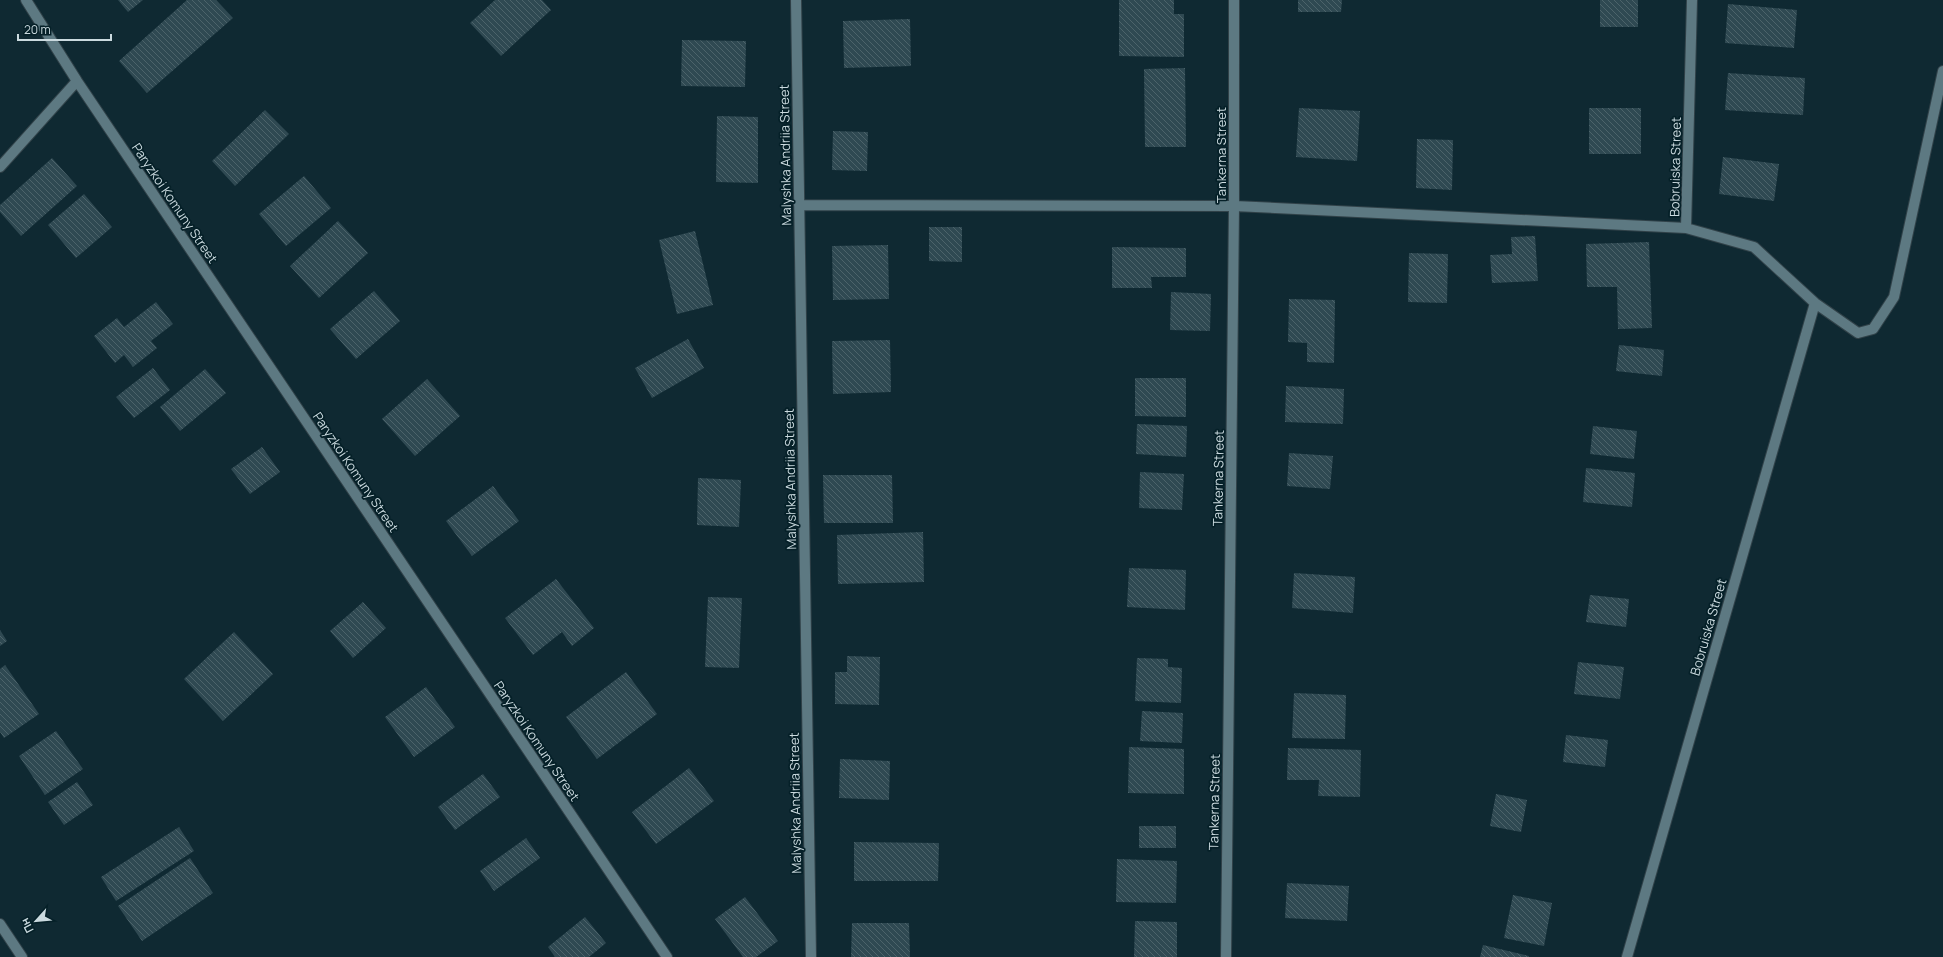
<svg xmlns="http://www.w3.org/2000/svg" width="1943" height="957" viewBox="0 0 1943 957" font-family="Manrope,sans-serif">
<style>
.building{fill:url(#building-back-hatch)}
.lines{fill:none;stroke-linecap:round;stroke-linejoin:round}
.minor-casing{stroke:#314249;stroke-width:12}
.minor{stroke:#5d7982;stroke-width:10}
.labels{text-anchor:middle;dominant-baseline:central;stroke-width:3.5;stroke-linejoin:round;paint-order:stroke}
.street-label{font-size:13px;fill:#cbdadf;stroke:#052028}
</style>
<defs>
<pattern id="building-back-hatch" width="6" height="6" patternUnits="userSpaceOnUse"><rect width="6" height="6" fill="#2f4952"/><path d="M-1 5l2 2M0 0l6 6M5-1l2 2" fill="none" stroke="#4c636a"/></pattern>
</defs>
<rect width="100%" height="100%" fill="#0f2932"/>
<!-- building -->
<path class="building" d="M 118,0 L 143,0 L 128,12 Z
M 187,0 L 216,0 L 233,18 L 147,93 L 119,61 Z
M 495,0 L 542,0 L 551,10 L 501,56 L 470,23 Z
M 1119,0 L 1174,0 L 1174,14 L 1184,14 L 1184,57 L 1119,56 Z
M 1298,0 L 1342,0 L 1341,12 L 1298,12 Z
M 1600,0 L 1638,0 L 1638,27 L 1600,27 Z
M 1728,4 L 1797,10 L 1794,48 L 1725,43 Z
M 910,19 L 911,66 L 844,68 L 843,21 Z
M 682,40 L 746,41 L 745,87 L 681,86 Z
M 1185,68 L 1186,147 L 1145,147 L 1144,69 Z
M 1728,73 L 1805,78 L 1803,115 L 1725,110 Z
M 1299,108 L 1360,111 L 1357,161 L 1296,157 Z
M 1589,108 L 1641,108 L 1641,154 L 1589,154 Z
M 265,110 L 289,134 L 235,186 L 212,161 Z
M 717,116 L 758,117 L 758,183 L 716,182 Z
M 833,131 L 868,132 L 867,171 L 832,170 Z
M 1417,139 L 1453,140 L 1452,190 L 1416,188 Z
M 1723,157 L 1779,164 L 1774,201 L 1719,194 Z
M 52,158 L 77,186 L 21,236 L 0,212 L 0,205 Z
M 304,176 L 331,208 L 286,246 L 259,214 Z
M 84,194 L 112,227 L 76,258 L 48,225 Z
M 338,221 L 368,253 L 319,298 L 290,266 Z
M 929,227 L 962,227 L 962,262 L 929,261 Z
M 695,231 L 713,305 L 677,314 L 659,240 Z
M 1535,236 L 1538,281 L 1492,283 L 1490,255 L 1512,254 L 1511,237 Z
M 1649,242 L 1652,328 L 1618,329 L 1617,287 L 1587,287 L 1586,244 Z
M 888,245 L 889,299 L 833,300 L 832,246 Z
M 1112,247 L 1186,248 L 1186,277 L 1151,277 L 1152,288 L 1112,288 Z
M 1409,253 L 1448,254 L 1447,303 L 1408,302 Z
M 374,291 L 400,321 L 356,359 L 330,329 Z
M 1171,292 L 1211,294 L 1210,331 L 1170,330 Z
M 1289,299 L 1335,300 L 1334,363 L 1307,362 L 1307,343 L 1288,342 Z
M 156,302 L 173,324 L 151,341 L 157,348 L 133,367 L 124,355 L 115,363 L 94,336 L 117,318 L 124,327 Z
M 688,339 L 704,368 L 652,398 L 635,368 Z
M 890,340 L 891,392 L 833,394 L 832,341 Z
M 1619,345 L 1664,350 L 1662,376 L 1616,371 Z
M 153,368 L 170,390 L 134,418 L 116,397 Z
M 205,369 L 226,393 L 180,431 L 160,407 Z
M 1135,378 L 1186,378 L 1186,417 L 1135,416 Z
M 427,379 L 460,416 L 415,456 L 382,419 Z
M 1286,386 L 1344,389 L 1343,424 L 1285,422 Z
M 1137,424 L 1187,426 L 1186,457 L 1136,454 Z
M 1593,426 L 1637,431 L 1634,459 L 1590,454 Z
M 262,447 L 280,472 L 250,494 L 231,469 Z
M 1289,453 L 1333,456 L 1330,489 L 1287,486 Z
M 1586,468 L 1635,473 L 1632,507 L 1583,502 Z
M 1140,472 L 1184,474 L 1182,510 L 1139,508 Z
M 823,475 L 892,475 L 893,523 L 824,523 Z
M 698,478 L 741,480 L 739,527 L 697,525 Z
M 493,486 L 519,521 L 472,556 L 446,521 Z
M 923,532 L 924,582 L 838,584 L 837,535 Z
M 1129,568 L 1186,570 L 1185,610 L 1127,607 Z
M 1294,573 L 1355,577 L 1353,613 L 1292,608 Z
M 556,579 L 594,628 L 572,646 L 562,632 L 533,655 L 505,618 Z
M 1590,595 L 1629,599 L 1626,627 L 1586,622 Z
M 708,597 L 742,598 L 739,668 L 705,667 Z
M 363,602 L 386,628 L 353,658 L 330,631 Z
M 0,630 L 7,641 L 0,646 Z
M 234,632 L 273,674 L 223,721 L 184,679 Z
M 847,656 L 880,657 L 879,705 L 835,704 L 835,672 L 847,672 Z
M 1137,658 L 1168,659 L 1168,667 L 1182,668 L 1181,703 L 1135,701 Z
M 1578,662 L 1624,667 L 1620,699 L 1574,694 Z
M 5,665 L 39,714 L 4,738 L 0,732 L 0,669 Z
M 626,672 L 657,714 L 597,759 L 566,717 Z
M 426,687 L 455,727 L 414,757 L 385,717 Z
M 1294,693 L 1346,695 L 1345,739 L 1292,738 Z
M 1142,711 L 1183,713 L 1182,743 L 1140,741 Z
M 56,731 L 83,769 L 45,795 L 19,756 Z
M 1566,735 L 1608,740 L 1605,767 L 1563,762 Z
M 1129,747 L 1184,749 L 1184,794 L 1128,793 Z
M 1288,748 L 1361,750 L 1360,797 L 1318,796 L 1319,780 L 1287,780 Z
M 840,759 L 890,761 L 889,800 L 839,798 Z
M 689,768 L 714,801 L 656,844 L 632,812 Z
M 483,774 L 500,797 L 455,830 L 438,807 Z
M 77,782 L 93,805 L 64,825 L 48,802 Z
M 1496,794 L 1527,800 L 1521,832 L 1490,826 Z
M 1139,826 L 1176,826 L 1176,848 L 1139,848 Z
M 179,827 L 194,851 L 116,901 L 101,877 Z
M 526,838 L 540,858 L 494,891 L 480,871 Z
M 854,842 L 939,843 L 938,881 L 854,881 Z
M 190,858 L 213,893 L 142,941 L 118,906 Z
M 1117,859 L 1177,861 L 1176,903 L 1116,902 Z
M 1287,883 L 1349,886 L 1347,921 L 1285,918 Z
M 1513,895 L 1552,903 L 1544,946 L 1504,938 Z
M 745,897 L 778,941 L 756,957 L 743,957 L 715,919 Z
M 585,917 L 606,943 L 589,957 L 555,957 L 548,947 Z
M 1135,921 L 1177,922 L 1177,957 L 1134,957 Z
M 852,923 L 909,923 L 910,957 L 851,957 Z
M 1483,945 L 1529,956 L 1529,957 L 1480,957 Z"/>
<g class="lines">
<!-- minor casing -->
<g class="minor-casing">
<path id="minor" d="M 26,0 L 77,81 L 667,957
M 796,0 L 811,957
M 1692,0 L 1686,228 L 1754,247 L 1815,303 L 1858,333 L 1873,329 L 1894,297 L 1943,71
M 0,167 L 77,81
M 799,205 L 1234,206 L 1686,228
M 0,924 L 22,957
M 1226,957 L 1234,206 L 1234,0
M 1627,957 L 1815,303"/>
</g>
<!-- minor -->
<use href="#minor" class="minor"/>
</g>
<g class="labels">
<!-- street labels -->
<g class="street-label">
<text transform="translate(785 155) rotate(-91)">Malyshka Andriia Street</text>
<text transform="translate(1221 155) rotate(-90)">Tankerna Street</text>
<text transform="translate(1675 167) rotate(-89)">Bobruiska Street</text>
<text transform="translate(175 203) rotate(56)">Paryzkoi Komuny Street</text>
<text transform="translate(356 472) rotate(56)">Paryzkoi Komuny Street</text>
<text transform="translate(1218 478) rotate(-89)">Tankerna Street</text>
<text transform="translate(790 479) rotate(-91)">Malyshka Andriia Street</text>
<text transform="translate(1708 627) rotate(-74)">Bobruiska Street</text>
<text transform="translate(537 741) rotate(56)">Paryzkoi Komuny Street</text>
<text transform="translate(1214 802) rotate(-89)">Tankerna Street</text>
<text transform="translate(795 803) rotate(-91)">Malyshka Andriia Street</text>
</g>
</g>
<!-- north arrow -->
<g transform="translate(36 921) rotate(243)" stroke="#052028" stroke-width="3" paint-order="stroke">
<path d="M0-3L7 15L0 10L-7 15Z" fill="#cbdadf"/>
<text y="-6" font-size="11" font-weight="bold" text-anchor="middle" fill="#cbdadf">Пн</text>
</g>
<!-- scale -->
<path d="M18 34v6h93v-6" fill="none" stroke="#cbdadf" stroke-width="2"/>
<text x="24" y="34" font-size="12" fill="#cbdadf" stroke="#052028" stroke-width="3" paint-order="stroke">20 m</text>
</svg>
